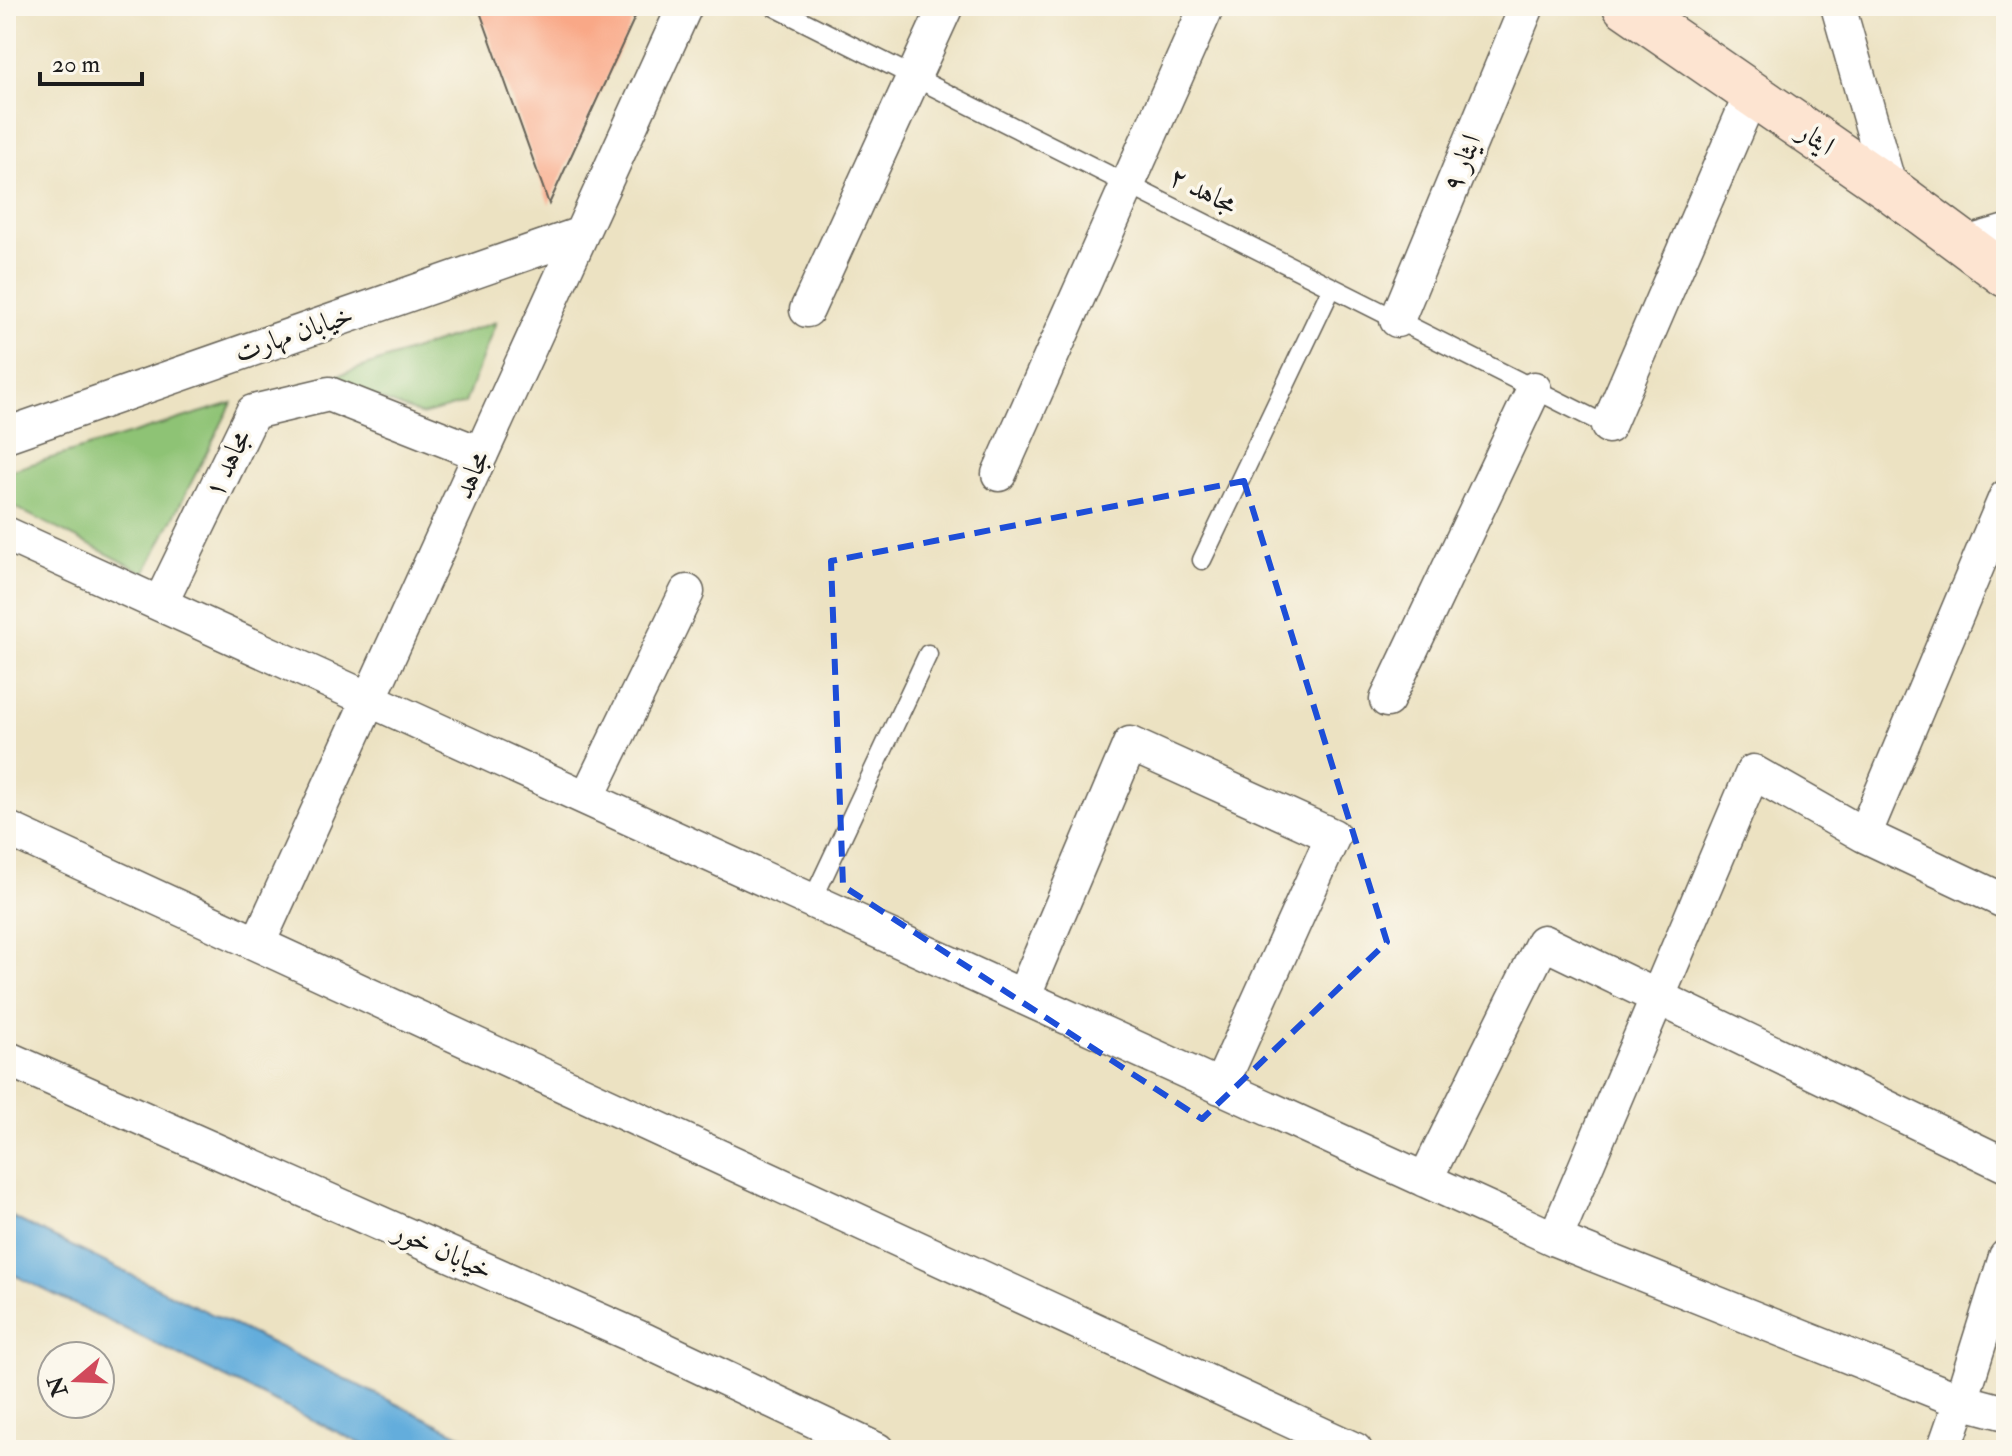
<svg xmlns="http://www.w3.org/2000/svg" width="2012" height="1456" viewBox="0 0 2012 1456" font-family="'IM FELL Double Pica',Amiri,serif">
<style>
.green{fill:#8ec375;stroke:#557048;stroke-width:2}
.water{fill:#64addc;stroke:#40647c;stroke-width:2}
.building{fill:#f9a887}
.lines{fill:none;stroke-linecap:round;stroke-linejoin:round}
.lane-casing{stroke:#656156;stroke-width:21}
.street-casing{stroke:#656156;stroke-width:37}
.secondary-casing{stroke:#656156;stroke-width:47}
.lane{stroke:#fff;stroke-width:18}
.street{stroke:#fff;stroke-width:34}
.secondary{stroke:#fde4d1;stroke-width:44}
.marked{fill:none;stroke:#1d4ed8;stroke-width:6;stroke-dasharray:16 10;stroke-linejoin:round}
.labels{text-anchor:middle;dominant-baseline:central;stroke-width:7;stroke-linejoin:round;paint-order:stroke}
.street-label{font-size:28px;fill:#1c1c1c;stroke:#fbf7ec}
</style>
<rect width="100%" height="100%" fill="#fbf7ec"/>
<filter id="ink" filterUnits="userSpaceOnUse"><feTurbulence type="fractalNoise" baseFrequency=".0125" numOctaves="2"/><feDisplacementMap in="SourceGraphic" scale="16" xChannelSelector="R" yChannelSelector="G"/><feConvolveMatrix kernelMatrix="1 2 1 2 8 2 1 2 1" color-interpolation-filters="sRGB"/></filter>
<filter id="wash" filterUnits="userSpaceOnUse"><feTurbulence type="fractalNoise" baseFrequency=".006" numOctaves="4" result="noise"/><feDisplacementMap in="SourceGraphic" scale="32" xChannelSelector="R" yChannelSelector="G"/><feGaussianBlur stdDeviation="1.8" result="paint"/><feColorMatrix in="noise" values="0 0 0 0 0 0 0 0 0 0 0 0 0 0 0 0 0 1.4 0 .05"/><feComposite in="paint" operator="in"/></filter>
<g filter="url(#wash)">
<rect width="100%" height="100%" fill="#ece2c2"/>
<!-- green -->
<path class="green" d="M 496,322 L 465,403 L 422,415 L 327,379 Z
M 232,403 L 145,573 L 6,503 L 6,482 L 12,470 Z"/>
<!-- water -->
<path class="water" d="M 6,1214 L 491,1450 L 374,1450 L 6,1271 Z"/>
<g id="blocks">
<!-- building -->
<path class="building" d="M 478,6 L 640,6 L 549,204 Z"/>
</g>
</g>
<g filter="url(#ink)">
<use href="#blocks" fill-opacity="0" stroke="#656156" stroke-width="2"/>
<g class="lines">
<!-- lane casing -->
<g class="lane-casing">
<path id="lane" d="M 773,6 L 1608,426
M 1202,560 L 1332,287
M 812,901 L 928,654"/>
</g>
<!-- street casing -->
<g class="street-casing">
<path id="street" d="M 1838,6 L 1890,189
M 1962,245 L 2006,232
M 807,310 L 946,6
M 1397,320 L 1527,6
M 1608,426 L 1751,95
M 6,435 L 581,234
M 999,474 L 1207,6
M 2006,497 L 1864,835 L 2006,902
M 6,534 L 1555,1239 L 1961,1401 L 2006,1257
M 160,604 L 253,412 L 329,394 L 481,454
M 1387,700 L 1534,389
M 587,798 L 687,592
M 6,828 L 1355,1450
M 258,943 L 685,6
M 1023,997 L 1130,744 L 1333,836 L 1220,1087
M 6,1058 L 646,1341 L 877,1450
M 1425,1180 L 1543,942 L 2006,1165
M 1555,1239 L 1753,772 L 1864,835
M 1944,1450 L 1961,1401 L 2006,1413"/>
</g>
<!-- secondary casing -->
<g class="secondary-casing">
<path id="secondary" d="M 1625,6 L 1890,189 L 2006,275"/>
</g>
<!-- lane -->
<use href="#lane" class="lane"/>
<!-- street -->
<use href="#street" class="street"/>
<!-- secondary -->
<use href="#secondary" class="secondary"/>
</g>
</g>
<!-- marked area -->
<path class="marked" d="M 1244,481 L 1387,942 L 1202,1119 L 843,886 L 831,561 Z"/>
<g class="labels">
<!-- street labels -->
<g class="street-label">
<text transform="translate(1816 139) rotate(34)">ایثار</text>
<text transform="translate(1462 163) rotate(-68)">ایثار ۹</text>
<text transform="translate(1203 191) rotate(27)">مجاهد ۲</text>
<text transform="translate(294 334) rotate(-19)">خیابان مهارت</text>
<text transform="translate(228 464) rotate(-64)">مجاهد ۱</text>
<text transform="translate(472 475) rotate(-66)">مجاهد</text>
<text transform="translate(443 1251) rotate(24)">خیابان خور</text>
</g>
</g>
<!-- margin -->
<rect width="2012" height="1456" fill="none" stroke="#fbf7ec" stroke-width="32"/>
<!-- north arrow -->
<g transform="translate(76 1380) rotate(251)"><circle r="38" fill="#fbf7ec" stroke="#a29f99" stroke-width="2"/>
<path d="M0-6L14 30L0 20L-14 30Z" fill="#d1495b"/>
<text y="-12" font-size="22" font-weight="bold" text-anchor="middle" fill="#1c1c1c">N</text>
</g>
<!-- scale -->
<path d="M40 72v12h102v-12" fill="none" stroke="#1c1c1c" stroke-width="4"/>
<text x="52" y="72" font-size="24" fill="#1c1c1c" stroke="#fbf7ec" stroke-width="6" paint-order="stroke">20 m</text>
</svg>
